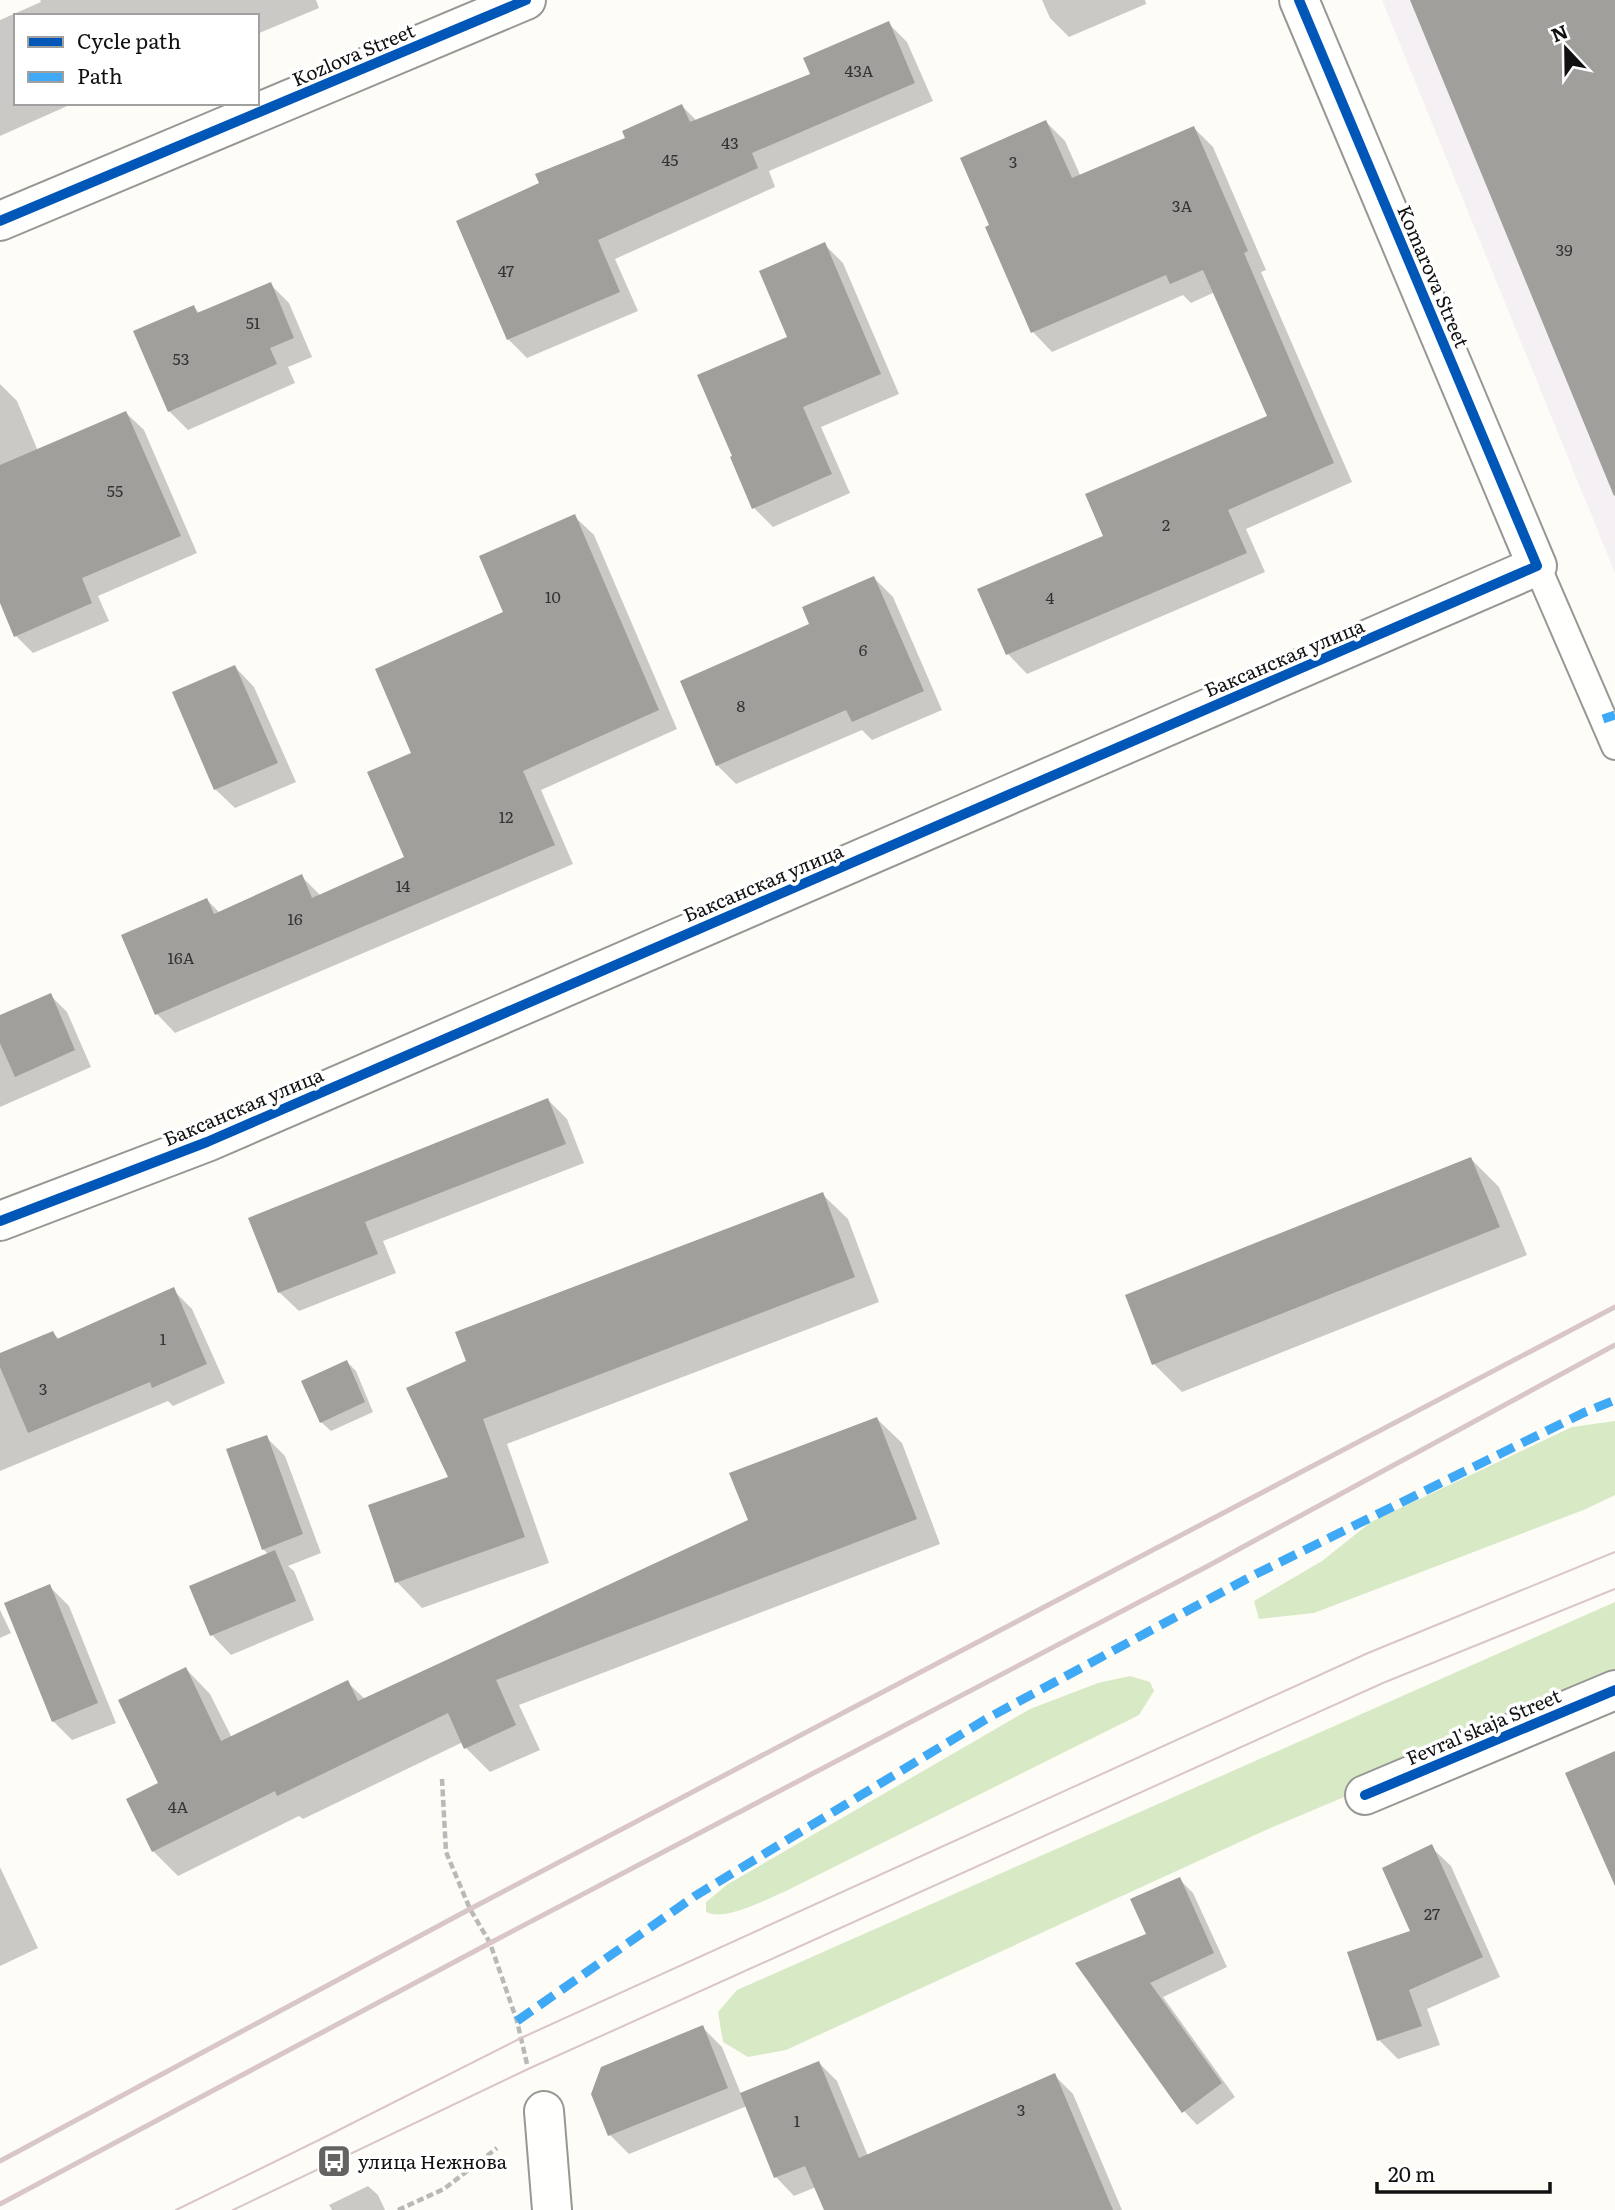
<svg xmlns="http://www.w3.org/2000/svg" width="1615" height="2210" viewBox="0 0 1615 2210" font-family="Literata,serif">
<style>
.industrial{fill:#f5f0f3}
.forest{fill:#d8eac5}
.shadow{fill:#0003}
.building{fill:#a19f9c}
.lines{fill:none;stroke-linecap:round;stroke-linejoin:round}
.service-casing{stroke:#979795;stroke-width:30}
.minor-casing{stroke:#979795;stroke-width:42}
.tertiary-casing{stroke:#979795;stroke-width:42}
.path{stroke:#b9b9b8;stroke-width:4.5;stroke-dasharray:7 3.5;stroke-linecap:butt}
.service{stroke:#fffffe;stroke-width:26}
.minor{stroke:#fffffe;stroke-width:38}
.tertiary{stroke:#fffffe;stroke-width:38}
.tram{stroke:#d9c6c7;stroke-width:2}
.rail{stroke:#d9c6c7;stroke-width:5}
.quiet{stroke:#3fa9f5;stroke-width:9;stroke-dasharray:18 9;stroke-linecap:butt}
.cycleway-casing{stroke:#fff;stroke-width:15}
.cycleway{stroke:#0057b8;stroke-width:10}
.labels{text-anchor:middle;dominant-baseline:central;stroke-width:7;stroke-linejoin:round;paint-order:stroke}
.number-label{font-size:16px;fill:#353434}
.street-label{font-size:19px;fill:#111;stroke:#fff}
.poi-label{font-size:19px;fill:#111;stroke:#fff;text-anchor:start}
</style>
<rect width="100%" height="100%" fill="#fdfcf7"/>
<!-- industrial -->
<path class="industrial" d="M 1382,0 L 1615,0 L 1615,573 Z"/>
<!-- forest -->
<path class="forest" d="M 1615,1421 L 1615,1495 L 1586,1509 L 1314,1613 L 1259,1619 L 1254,1601 L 1322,1561 L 1371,1522 L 1572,1427 Z
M 1615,1602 L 1615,1683 L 1266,1830 L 786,2050 L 748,2057 L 723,2042 L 718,2012 L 737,1990 Z
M 1130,1676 L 1150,1682 L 1154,1691 L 1139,1715 L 786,1891 C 766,1899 726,1922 706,1912 L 706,1902 L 728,1884 L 1030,1709 L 1098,1683 Z"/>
<!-- shadow -->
<path class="shadow" d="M 40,0 L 316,0 L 319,8 L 257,34 L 257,16 L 16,16 L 16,103 L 74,103 L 0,136 L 0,20 L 41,2 Z
M 1042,0 L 1145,0 L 1146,4 L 1069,37 L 1050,18 Z
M 888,23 L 907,42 L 933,101 L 769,171 L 775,187 L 615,259 L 638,311 L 527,358 L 509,340 L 458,222 L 542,184 L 627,139 L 682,106 L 697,121 L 812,75 Z
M 1046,122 L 1065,141 L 1081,177 L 1194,128 L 1213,147 L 1266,270 L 1261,272 L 1352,482 L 1246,529 L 1265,572 L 1027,674 L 1008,654 L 980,590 L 1105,537 L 1269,417 L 1215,292 L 1191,303 L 1183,295 L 1052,352 L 1033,332 L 988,228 Z
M 824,244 L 843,263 L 899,394 L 821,427 L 850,493 L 773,527 L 754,508 L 789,338 Z
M 270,284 L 289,303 L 312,357 L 288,367 L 295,383 L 188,430 L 169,411 L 194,307 L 200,314 Z
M 0,384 L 17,401 L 38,451 L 126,413 L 144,430 L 197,553 L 98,596 L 109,621 L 33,653 L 16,636 L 0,599 Z
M 575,517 L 594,535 L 677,729 L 541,790 L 573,864 L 175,1033 L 157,1014 L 207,900 L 220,913 L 301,876 L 321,896 L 406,858 L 413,754 L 505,613 Z
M 874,578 L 893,597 L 942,710 L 872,740 L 862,730 L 736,784 L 717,765 L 812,625 Z
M 235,667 L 254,687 L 296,782 L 235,808 L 215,789 Z
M 50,995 L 67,1012 L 91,1067 L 0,1107 L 0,1017 Z
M 548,1100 L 567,1119 L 584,1163 L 383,1241 L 396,1273 L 299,1311 L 279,1292 L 251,1219 Z
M 1471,1159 L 1499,1187 L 1527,1255 L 1182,1392 L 1154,1364 L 1127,1296 Z
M 822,1194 L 848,1219 L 879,1302 L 507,1444 L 549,1563 L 422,1608 L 397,1582 L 370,1506 L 450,1478 L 409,1389 Z
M 173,1290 L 192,1309 L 225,1383 L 173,1406 L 168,1401 L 0,1471 L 0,1355 L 53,1333 L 60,1340 Z
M 347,1362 L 356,1371 L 373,1412 L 331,1431 L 321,1422 Z
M 877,1419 L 902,1443 L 940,1544 L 519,1705 L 540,1750 L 490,1772 L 466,1748 L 463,1742 L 303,1819 L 299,1816 L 178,1876 L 153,1851 L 160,1784 L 186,1669 L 210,1694 L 232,1738 L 347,1682 L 365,1699 L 750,1521 Z
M 266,1437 L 285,1456 L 321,1553 L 288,1566 L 294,1571 L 314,1620 L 231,1655 L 212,1635 L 191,1587 L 269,1555 L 263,1549 Z
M 49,1586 L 69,1606 L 116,1723 L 72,1740 L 53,1721 Z
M 0,1610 L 11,1633 L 0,1638 Z
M 1431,1847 L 1451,1866 L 1500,1977 L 1427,2009 L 1440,2045 L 1398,2059 L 1379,2040 L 1412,1932 Z
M 0,1867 L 38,1948 L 0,1966 Z
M 1179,1879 L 1193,1893 L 1227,1967 L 1163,1997 L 1235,2097 L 1197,2125 L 1184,2111 L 1078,1963 L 1148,1935 Z
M 702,2027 L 722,2047 L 741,2094 L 819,2063 L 837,2081 L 868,2156 L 1054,2075 L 1073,2094 L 1122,2210 L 826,2210 L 816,2187 L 794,2196 L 776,2177 L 747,2106 L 629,2154 L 610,2135 Z
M 368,2186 L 378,2195 L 385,2210 L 332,2210 L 329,2205 Z"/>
<!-- building -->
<path class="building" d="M 1410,0 L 1615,0 L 1615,495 L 1614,496 Z
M 889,21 L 915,83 L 752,153 L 758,168 L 598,240 L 620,292 L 507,340 L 456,221 L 539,183 L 535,174 L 625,138 L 622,131 L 682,104 L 690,122 L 810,74 L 803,58 Z
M 1046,120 L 1072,178 L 1194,126 L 1248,251 L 1244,253 L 1334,463 L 1228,510 L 1247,553 L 1006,655 L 977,589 L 1103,536 L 1085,494 L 1267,416 L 1203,270 L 1170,284 L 1166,275 L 1031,333 L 985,227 L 989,225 L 960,158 Z
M 825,242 L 881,374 L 803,407 L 832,474 L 752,509 L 730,457 L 732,456 L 697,375 L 787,337 L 759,271 Z
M 271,282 L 294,338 L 270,348 L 277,364 L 168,412 L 133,331 L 194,305 L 197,313 Z
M 126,411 L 181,536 L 82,578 L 92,603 L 14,637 L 0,603 L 0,465 Z
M 575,514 L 659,710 L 523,771 L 555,845 L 155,1015 L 121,935 L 207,898 L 214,914 L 302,874 L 312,898 L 404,857 L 367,772 L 411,753 L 375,669 L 503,612 L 479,556 Z
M 874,576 L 924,691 L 852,722 L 846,710 L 716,766 L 680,681 L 809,624 L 802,607 Z
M 235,665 L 278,763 L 214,790 L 172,692 Z
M 51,993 L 75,1050 L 15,1077 L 0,1043 L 0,1015 Z
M 548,1098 L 566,1144 L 365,1222 L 378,1254 L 278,1293 L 248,1218 Z
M 1471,1157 L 1500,1227 L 1152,1365 L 1125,1295 Z
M 823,1192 L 855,1277 L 483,1419 L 525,1537 L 395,1583 L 368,1505 L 448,1477 L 406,1388 L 466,1361 L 455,1332 Z
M 174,1287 L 207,1364 L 152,1388 L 150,1382 L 28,1433 L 0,1367 L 0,1353 L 53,1331 L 57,1339 Z
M 347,1360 L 365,1402 L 320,1423 L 301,1381 Z
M 877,1417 L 917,1519 L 496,1680 L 516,1725 L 464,1749 L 448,1713 L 277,1796 L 275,1791 L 152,1852 L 126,1799 L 158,1783 L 118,1700 L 186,1667 L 221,1741 L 348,1680 L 358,1701 L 748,1520 L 729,1473 Z
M 267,1435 L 303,1534 L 262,1550 L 226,1449 Z
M 275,1550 L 296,1601 L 210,1636 L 189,1586 Z
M 50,1584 L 98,1703 L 52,1722 L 4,1603 Z
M 1615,1751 L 1615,1886 L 1565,1773 Z
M 1432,1844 L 1483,1957 L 1409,1990 L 1422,2026 L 1377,2041 L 1347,1952 L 1410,1931 L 1382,1868 Z
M 1180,1877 L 1214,1953 L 1150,1983 L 1222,2083 L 1182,2113 L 1075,1963 L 1146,1934 L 1130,1899 Z
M 703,2025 L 728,2088 L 608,2136 L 591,2094 L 601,2067 Z
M 819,2061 L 859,2158 L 1055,2073 L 1113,2210 L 824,2210 L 805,2166 L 774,2178 L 740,2093 Z"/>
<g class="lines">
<!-- service casing -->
<g class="service-casing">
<path id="service" d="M 1537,566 L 1615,746"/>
</g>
<!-- minor casing -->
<g class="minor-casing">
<path id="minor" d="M 0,1221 L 207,1142 L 1537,566 L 1299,0
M 1365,1795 L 1615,1690
M 544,2111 L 552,2210"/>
</g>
<!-- tertiary casing -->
<g class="tertiary-casing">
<path id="tertiary" d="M 0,221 L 526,0"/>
</g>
<!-- path -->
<path class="path" d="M 442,1779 L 446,1852 L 470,1909 L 490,1943 L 517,2021 L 527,2064
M 398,2210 L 444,2189 L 497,2148"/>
<!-- service -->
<use href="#service" class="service"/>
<!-- minor -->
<use href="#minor" class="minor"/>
<!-- tertiary -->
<use href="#tertiary" class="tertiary"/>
<!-- tram -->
<path class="tram" d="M 176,2210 L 323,2138 L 521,2038 L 1368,1653 L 1615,1552
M 233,2210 L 528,2069 L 1383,1683 L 1615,1589"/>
<!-- rail -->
<path class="rail" d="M 0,2161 L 470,1909 L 1615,1307
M 0,2204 L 490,1943 L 1206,1567 L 1615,1345"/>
<!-- quiet -->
<path class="quiet" d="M 1603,719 L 1615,715
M 517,2021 L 695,1896 L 988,1718 L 1252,1576 L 1583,1413 L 1615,1400"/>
<!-- cycleway casing -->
<g class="cycleway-casing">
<path id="cycleway" d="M 0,221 L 526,0
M 0,1221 L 207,1142 L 1537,566 L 1299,0
M 1365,1795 L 1615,1690"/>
</g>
<!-- cycleway -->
<use href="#cycleway" class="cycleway"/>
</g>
<!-- icons -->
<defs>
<g id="bus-square" transform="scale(1.75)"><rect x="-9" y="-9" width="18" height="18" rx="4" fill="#646362" stroke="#fff"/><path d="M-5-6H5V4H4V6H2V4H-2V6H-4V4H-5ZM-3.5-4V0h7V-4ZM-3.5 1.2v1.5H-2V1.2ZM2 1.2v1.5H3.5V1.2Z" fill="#fff"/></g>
</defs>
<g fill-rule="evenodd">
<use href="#bus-square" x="334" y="2161"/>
</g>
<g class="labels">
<!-- number labels -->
<g class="number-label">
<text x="859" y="70">43А</text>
<text x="730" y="142">43</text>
<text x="670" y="159">45</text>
<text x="1013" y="161">3</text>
<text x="1182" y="205">3А</text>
<text x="1564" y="249">39</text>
<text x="506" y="270">47</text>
<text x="253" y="322">51</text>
<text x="181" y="358">53</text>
<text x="115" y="490">55</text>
<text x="1166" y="524">2</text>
<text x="553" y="596">10</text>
<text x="1050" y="597">4</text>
<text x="863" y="649">6</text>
<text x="741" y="705">8</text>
<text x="506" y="816">12</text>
<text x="403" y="885">14</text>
<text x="295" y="918">16</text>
<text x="181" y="957">16А</text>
<text x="163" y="1338">1</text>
<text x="43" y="1388">3</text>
<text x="178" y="1806">4А</text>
<text x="1432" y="1913">27</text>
<text x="1021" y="2109">3</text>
<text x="797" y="2120">1</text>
</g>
<!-- street labels -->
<g class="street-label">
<text transform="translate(353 54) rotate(-23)">Kozlova Street</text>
<text transform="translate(1434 276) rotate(67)">Komarova Street</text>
<text transform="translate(1284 657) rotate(-23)">Баксанская улица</text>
<text transform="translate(763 882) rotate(-23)">Баксанская улица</text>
<text transform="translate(243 1106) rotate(-23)">Баксанская улица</text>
<text transform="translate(1483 1726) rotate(-23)">Fevral'skaja Street</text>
</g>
<!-- poi labels -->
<g class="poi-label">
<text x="358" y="2161">улица Нежнова</text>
</g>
</g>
<!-- legend -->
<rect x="14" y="14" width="245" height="91" fill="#ffffff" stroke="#a0a0a0" stroke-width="2"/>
<rect x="28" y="37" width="35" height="10" fill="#0057b8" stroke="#a0a0a0" stroke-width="2"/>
<text x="77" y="49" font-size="21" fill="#111111">Cycle path</text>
<rect x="28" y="72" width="35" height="10" fill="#3fa9f5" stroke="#a0a0a0" stroke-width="2"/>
<text x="77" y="84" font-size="21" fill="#111111">Path</text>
<!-- north arrow -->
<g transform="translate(1566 49) rotate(338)" stroke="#ffffff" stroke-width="5" paint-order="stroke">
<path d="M0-5L12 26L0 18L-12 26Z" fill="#111111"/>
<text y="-10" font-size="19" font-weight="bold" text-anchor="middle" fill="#111111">N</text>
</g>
<!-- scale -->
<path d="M1377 2182v10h173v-10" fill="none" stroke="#111111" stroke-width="3.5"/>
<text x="1388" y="2182" font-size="21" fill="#111111" stroke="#ffffff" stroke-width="5" paint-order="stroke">20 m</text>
</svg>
